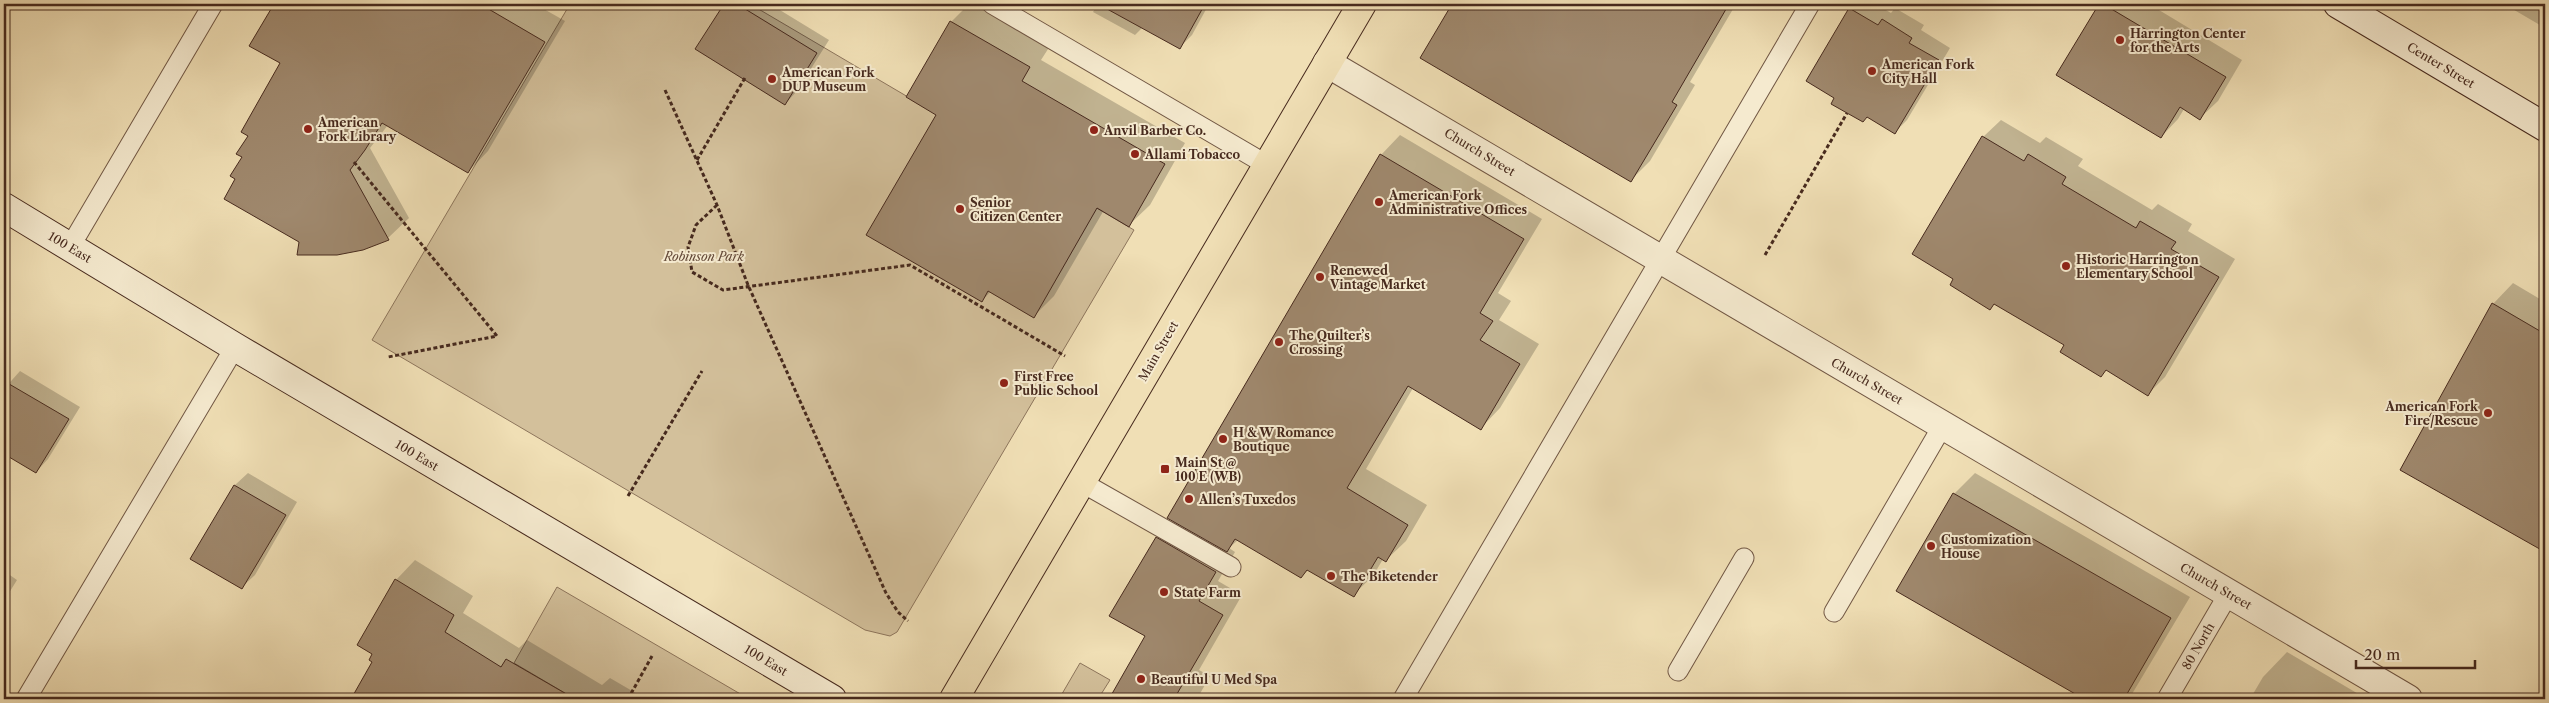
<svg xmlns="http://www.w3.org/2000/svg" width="2549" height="703" viewBox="0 0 2549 703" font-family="'Libre Caslon Text',serif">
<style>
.green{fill:#d3c09b;stroke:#8d755c}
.shadow{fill:#0003}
.building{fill:#9f886d;stroke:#472a1e}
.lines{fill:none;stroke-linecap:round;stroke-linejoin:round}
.lane-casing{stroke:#715744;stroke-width:21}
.street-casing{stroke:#715744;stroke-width:30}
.secondary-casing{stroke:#472a1e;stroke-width:30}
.primary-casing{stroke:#472a1e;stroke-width:30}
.path{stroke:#472a1e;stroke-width:3;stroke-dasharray:4 2.5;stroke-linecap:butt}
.lane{stroke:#f5eacf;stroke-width:19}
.street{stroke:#f5eacf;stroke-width:28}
.secondary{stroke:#f5eacf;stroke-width:28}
.primary{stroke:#f0dfb5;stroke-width:28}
.poi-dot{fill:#8f2418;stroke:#f5eacf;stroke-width:2}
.labels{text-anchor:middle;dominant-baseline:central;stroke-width:4;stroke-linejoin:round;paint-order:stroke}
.poi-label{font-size:12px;font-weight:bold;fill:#472a1e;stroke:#f5eacf;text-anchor:start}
.street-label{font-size:12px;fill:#472a1e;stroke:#f5eacf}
.park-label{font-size:12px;font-style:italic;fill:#634837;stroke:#f5eacf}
</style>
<rect width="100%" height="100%" fill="#f0dfb5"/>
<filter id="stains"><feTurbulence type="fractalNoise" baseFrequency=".004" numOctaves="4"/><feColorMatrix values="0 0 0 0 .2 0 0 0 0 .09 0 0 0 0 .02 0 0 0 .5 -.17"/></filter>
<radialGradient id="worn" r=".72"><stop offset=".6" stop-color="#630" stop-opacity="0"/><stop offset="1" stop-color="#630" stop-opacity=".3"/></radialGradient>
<!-- green -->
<path class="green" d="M 570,4 L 750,4 L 1134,230 L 897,632 L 890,636 L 865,630 L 372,340 Z
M 557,587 L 749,699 L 594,699 L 590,696 L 588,699 L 575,699 L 514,663 Z
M 1080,663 L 1110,680 L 1098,699 L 1059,699 Z"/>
<!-- shadow -->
<path class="shadow" d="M 275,4 L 535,4 L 565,21 L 488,151 L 468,172 L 388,125 L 370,148 L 409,218 L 388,238 L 300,242 L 237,179 L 249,135 L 282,63 L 251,45 Z
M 726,4 L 770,4 L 829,40 L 797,91 L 785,104 L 697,49 Z
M 969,4 L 976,4 L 1050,46 L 1041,60 L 1185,143 L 1150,205 L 1129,225 L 1104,210 L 1054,296 L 1034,316 L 991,291 L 982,301 L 938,114 L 908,97 L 951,22 Z
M 1098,4 L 1209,4 L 1192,35 L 1180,47 L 1143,27 L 1135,35 L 1093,12 Z
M 1453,4 L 1736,4 L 1690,82 L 1695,85 L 1650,161 L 1631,180 L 1422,58 Z
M 1855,4 L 1876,4 L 1891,13 L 1895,8 L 1924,25 L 1921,30 L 1950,48 L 1907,120 L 1895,132 L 1807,81 Z
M 2101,4 L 2149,4 L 2242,60 L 2218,101 L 2200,118 L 2184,109 L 2178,119 L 2161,137 L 2058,75 Z
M 2504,4 L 2545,4 L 2545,28 Z
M 2001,120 L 2040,143 L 2046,137 L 2083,159 L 2078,166 L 2152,210 L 2158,204 L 2192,224 L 2188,231 L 2235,259 L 2165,377 L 2148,394 L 2107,369 L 2101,376 L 2065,344 L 1995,303 L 1990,308 L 1955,278 L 1983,137 Z
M 1400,135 L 1542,219 L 1498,293 L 1511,301 L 1499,320 L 1539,344 L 1500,408 L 1481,428 L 1413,388 L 1366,469 L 1427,505 L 1406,541 L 1386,560 L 1383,559 L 1373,576 L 1353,595 L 1309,569 L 1301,577 L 1238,540 L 1229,548 L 1235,552 L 1218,581 L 1242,595 L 1199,670 L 1210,676 L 1197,699 L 1111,699 L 1147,636 L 1157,538 L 1174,520 L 1381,155 Z
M 2513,283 L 2545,302 L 2545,551 L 2402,469 L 2493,304 Z
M 20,371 L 80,407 L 48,459 L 36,472 L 4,452 L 4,389 Z
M 248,473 L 297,502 L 255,575 L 242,587 L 192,559 L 235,485 Z
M 1975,473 L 2190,597 L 2129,699 L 2086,699 L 1898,591 L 1954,494 Z
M 415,560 L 473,596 L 463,613 L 519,648 L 527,640 L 602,685 L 610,678 L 646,699 L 352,699 L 374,662 L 374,653 L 359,644 L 396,580 Z
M 4,571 L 17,580 L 4,601 Z
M 2287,652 L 2367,699 L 2250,699 L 2263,677 Z"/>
<!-- building -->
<path class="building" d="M 274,4 L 480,4 L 545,42 L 468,173 L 382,123 L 365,150 L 350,170 L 389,240 L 363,250 L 337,255 L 297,255 L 299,242 L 224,199 L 235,179 L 230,176 L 242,157 L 236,154 L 248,136 L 241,132 L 280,63 L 249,46 Z
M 724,4 L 737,4 L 817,53 L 785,105 L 695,49 Z
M 1098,4 L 1205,4 L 1180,49 Z
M 1452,4 L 1729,4 L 1672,102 L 1677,105 L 1631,182 L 1420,58 Z
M 2099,4 L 2103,4 L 2226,77 L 2200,120 L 2180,107 L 2161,138 L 2056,75 Z
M 1849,8 L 1878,25 L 1882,19 L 1912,38 L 1909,43 L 1939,60 L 1895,134 L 1867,117 L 1863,122 L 1831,104 L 1834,98 L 1806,81 Z
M 950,21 L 1030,67 L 1022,81 L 1165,164 L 1129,227 L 1097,208 L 1034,318 L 988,291 L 982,302 L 866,235 L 936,115 L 906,97 Z
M 1982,136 L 2024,161 L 2028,154 L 2066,177 L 2062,184 L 2136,228 L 2140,221 L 2176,242 L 2171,249 L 2219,277 L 2148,396 L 2106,370 L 2101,377 L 2060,352 L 2064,345 L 1994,304 L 1990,310 L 1950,285 L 1953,279 L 1912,254 Z
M 1380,154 L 1524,239 L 1480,313 L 1493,321 L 1480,340 L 1520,364 L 1481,430 L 1408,386 L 1347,488 L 1408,525 L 1386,562 L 1378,557 L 1354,597 L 1307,570 L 1301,578 L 1235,539 L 1227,552 L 1167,518 Z
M 2492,303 L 2545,334 L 2545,552 L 2400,470 Z
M 4,381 L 69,419 L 36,473 L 4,454 Z
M 234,485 L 286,515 L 242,589 L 190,559 Z
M 1953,493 L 2171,618 L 2124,699 L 2084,699 L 1896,591 Z
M 1156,537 L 1216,572 L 1199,601 L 1223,615 L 1174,699 L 1109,699 L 1145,636 L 1109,616 Z
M 395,579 L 454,615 L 445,632 L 501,667 L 506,659 L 575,699 L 351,699 L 372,662 L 369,660 L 372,654 L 357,645 Z"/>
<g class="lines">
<!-- lane casing -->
<g class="lane-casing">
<path id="lane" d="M 992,4 L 1267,165
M 70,247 L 213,4
M 1081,482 L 1231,567
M 1834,612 L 1943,425
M 1678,671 L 1744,558
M 26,699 L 235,347
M 1403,699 L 1810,4
M 2167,699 L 2229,593"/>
</g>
<!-- street casing -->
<g class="street-casing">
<path id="street" d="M 1327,63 L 2408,699"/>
</g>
<!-- secondary casing -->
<g class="secondary-casing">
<path id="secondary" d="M 2338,4 L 2545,127
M 4,207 L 235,347 L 832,699"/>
</g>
<!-- primary casing -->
<g class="primary-casing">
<path id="primary" d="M 954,699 L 1362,4"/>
</g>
<!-- path -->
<path class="path" d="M 665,90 L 717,205 L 748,285 L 886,593 L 898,612 L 908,621
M 697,160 L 746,76
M 354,162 L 497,336 L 388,357
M 717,205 L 696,225 L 688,247 L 692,272 L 723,290 L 910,265 L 1065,356
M 1765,255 L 1847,113
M 628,496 L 702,371
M 628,699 L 652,656"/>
<!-- lane -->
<use href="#lane" class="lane"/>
<!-- street -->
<use href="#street" class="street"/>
<!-- secondary -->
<use href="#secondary" class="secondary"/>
<!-- primary -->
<use href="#primary" class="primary"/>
</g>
<!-- markers -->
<g class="poi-dot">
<circle cx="2120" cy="40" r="5"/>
<circle cx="1872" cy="71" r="5"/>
<circle cx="772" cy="79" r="5"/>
<circle cx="308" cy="129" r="5"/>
<circle cx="1094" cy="130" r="5"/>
<circle cx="1135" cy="154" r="5"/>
<circle cx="1379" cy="202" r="5"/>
<circle cx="960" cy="209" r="5"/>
<circle cx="2066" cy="266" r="5"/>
<circle cx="1320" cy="277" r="5"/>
<circle cx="1279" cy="342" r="5"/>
<circle cx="1004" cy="383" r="5"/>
<circle cx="2488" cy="413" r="5"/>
<circle cx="1223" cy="439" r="5"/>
<rect x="1160" y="464" width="10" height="10" rx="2.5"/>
<circle cx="1189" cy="499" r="5"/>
<circle cx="1931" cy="546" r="5"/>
<circle cx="1331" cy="576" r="5"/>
<circle cx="1164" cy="592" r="5"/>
<circle cx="1141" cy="679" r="5"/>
</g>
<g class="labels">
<!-- poi labels -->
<g class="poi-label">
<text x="2130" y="33">Harrington Center<tspan x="2130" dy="14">for the Arts</tspan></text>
<text x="1882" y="64">American Fork<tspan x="1882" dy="14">City Hall</tspan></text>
<text x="782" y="72">American Fork<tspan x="782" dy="14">DUP Museum</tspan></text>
<text x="318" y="122">American<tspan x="318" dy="14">Fork Library</tspan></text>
<text x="1104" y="130">Anvil Barber Co.</text>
<text x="1145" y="154">Allami Tobacco</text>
<text x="1389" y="195">American Fork<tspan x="1389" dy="14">Administrative Offices</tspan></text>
<text x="970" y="202">Senior<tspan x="970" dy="14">Citizen Center</tspan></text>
<text x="2076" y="259">Historic Harrington<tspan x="2076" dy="14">Elementary School</tspan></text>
<text x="1330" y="270">Renewed<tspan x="1330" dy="14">Vintage Market</tspan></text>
<text x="1289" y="335">The Quilter’s<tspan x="1289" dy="14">Crossing</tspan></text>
<text x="1014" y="376">First Free<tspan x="1014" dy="14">Public School</tspan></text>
<text x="2478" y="406" text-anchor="end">American Fork<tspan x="2478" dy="14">Fire/Rescue</tspan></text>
<text x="1233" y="432">H &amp; W Romance<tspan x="1233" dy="14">Boutique</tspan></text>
<text x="1175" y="462">Main St @<tspan x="1175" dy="14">100 E (WB)</tspan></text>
<text x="1199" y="499">Allen’s Tuxedos</text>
<text x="1941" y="539">Customization<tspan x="1941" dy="14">House</tspan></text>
<text x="1341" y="576">The Biketender</text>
<text x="1174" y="592">State Farm</text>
<text x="1151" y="679">Beautiful U Med Spa</text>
</g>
<!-- street labels -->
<g class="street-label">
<text transform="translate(2441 65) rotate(31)">Center Street</text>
<text transform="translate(1480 152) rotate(31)">Church Street</text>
<text transform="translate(70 247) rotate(31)">100 East</text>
<text transform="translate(1158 351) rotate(-60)">Main Street</text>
<text transform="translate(1867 381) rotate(30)">Church Street</text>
<text transform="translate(417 455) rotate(31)">100 East</text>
<text transform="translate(2216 586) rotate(30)">Church Street</text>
<text transform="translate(2198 646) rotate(-60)">80 North</text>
<text transform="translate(766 660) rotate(31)">100 East</text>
</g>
<!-- park labels -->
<g class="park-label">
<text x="704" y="256">Robinson Park</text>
</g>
</g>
<!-- margin -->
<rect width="2549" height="703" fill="none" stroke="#f0dfb5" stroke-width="20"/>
<rect x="5" y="5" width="2539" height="693" fill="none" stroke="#472a1e" stroke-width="2.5"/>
<rect x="10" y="10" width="2529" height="683" fill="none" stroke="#472a1e"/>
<!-- scale -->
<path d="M2356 660v8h119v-8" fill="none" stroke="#472a1e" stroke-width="2.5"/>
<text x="2364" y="660" font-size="15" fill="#472a1e" stroke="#f5eacf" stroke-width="4" paint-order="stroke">20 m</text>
<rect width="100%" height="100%" filter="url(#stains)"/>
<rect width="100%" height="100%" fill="url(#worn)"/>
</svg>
